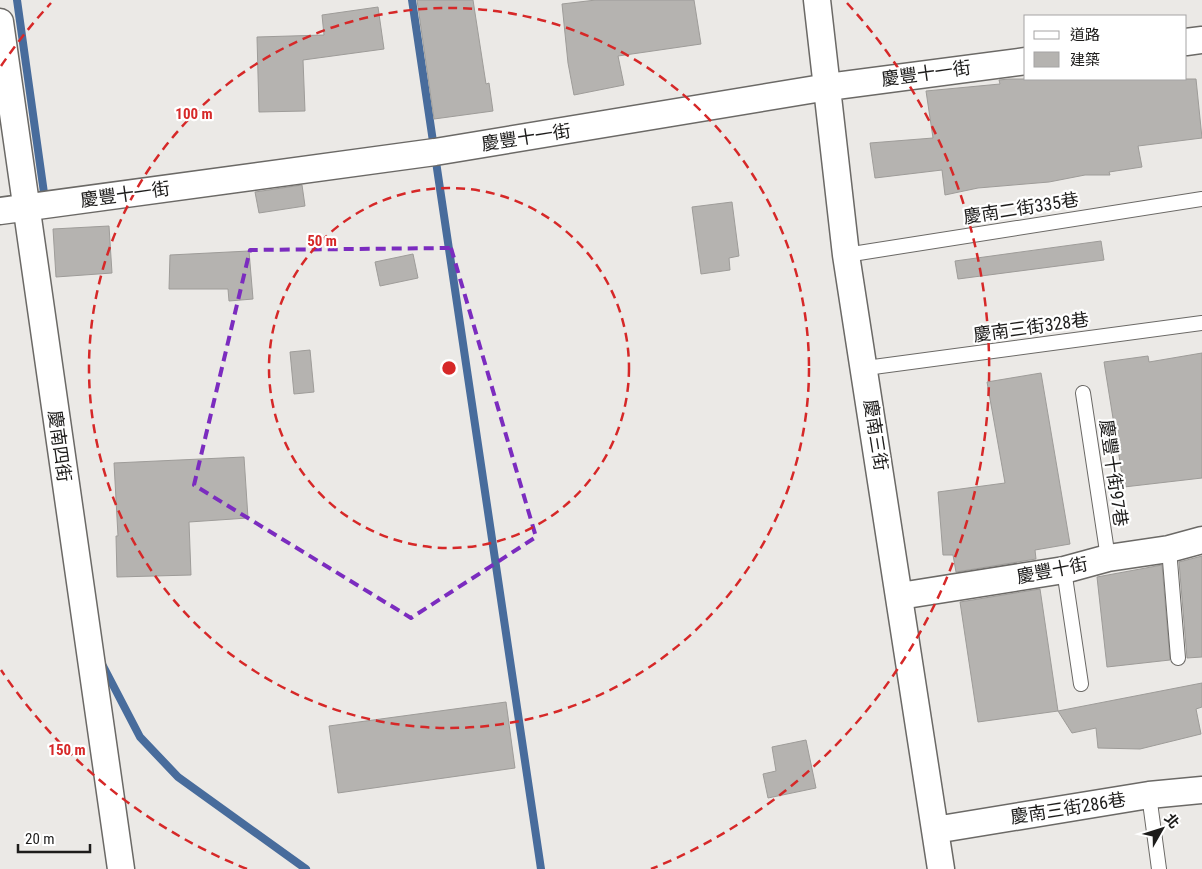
<svg xmlns="http://www.w3.org/2000/svg" width="1202" height="869" viewBox="0 0 1202 869" font-family="'Roboto Condensed','Noto Sans TC',sans-serif">
<style>
.lines{fill:none;stroke-linecap:round;stroke-linejoin:round}
.stream{stroke:#486c9c;stroke-width:8}
.building{fill:#b5b3b0;stroke:#9e9c99}
.service-casing{stroke:#6b6966;stroke-width:16}
.minor-casing{stroke:#6b6966;stroke-width:29}
.service{stroke:#fff;stroke-width:14}
.minor{stroke:#fff;stroke-width:26}
.marked{fill:none;stroke:#7b2cbf;stroke-width:4;stroke-dasharray:10 6;stroke-linejoin:round}
.ring{fill:none;stroke:#d62828;stroke-width:2.5;stroke-dasharray:9 6}
.labels{text-anchor:middle;dominant-baseline:central;stroke-width:4.5;stroke-linejoin:round;paint-order:stroke}
.street-label{font-size:18px;fill:#1d1c1b;stroke:#fff}
.centre{fill:#d62828;stroke:#fff;stroke-width:2.5}
.ring-label{font-size:15px;text-anchor:middle;font-weight:bold;fill:#d62828;stroke:#fff;stroke-width:4.5;stroke-linejoin:round;paint-order:stroke}
</style>
<rect width="100%" height="100%" fill="#ebe9e6"/>
<g class="lines">
<!-- stream -->
<path class="stream" d="M 17,0 L 44,193
M 412,0 L 541,869
M 102,664 L 140,737 L 178,777 L 306,869"/>
</g>
<!-- building -->
<path class="building" d="M 417,0 L 473,0 L 486,84 L 489,83 L 493,111 L 434,119 Z
M 596,0 L 694,0 L 701,44 L 618,56 L 624,85 L 574,95 L 568,63 L 562,4 Z
M 378,7 L 384,49 L 303,60 L 305,111 L 259,112 L 257,37 L 324,35 L 322,15 Z
M 1009,79 L 1196,79 L 1202,138 L 1138,146 L 1142,167 L 1109,172 L 1110,175 L 1085,175 L 1049,182 L 978,188 L 945,195 L 942,170 L 875,178 L 870,143 L 933,138 L 926,91 L 1000,84 L 999,80 Z
M 302,185 L 305,206 L 259,213 L 255,192 Z
M 732,202 L 739,256 L 729,258 L 730,270 L 701,274 L 692,207 Z
M 109,226 L 112,273 L 56,277 L 53,229 Z
M 1101,241 L 1104,260 L 958,279 L 955,261 Z
M 249,251 L 253,299 L 229,301 L 228,289 L 169,289 L 170,255 Z
M 413,254 L 418,278 L 380,286 L 375,262 Z
M 310,350 L 314,392 L 294,394 L 290,352 Z
M 1202,353 L 1202,478 L 1124,487 L 1104,362 L 1148,356 L 1149,362 Z
M 1041,373 L 1070,544 L 1035,550 L 1036,559 L 956,572 L 953,555 L 943,555 L 938,492 L 1005,483 L 987,382 Z
M 244,457 L 248,518 L 189,522 L 191,575 L 117,577 L 116,536 L 118,536 L 114,463 Z
M 1202,556 L 1202,657 L 1187,658 L 1179,562 Z
M 1162,565 L 1170,660 L 1107,667 L 1097,577 Z
M 1040,589 L 1058,711 L 978,722 L 960,602 Z
M 1202,683 L 1202,707 L 1196,709 L 1201,734 L 1140,749 L 1098,748 L 1096,728 L 1072,733 L 1058,711 Z
M 506,702 L 515,768 L 338,793 L 329,726 Z
M 806,740 L 816,788 L 768,798 L 763,774 L 776,771 L 772,747 Z"/>
<g class="lines">
<!-- service casing -->
<g class="service-casing">
<path id="service" d="M 846,255 L 1202,199
M 866,368 L 1202,323
M 1083,393 L 1108,558
M 1169,549 L 1178,658
M 1064,570 L 1081,684
M 1149,795 L 1159,869"/>
</g>
<!-- minor casing -->
<g class="minor-casing">
<path id="minor" d="M 817,0 L 846,255 L 941,869
M 0,22 L 121,869
M 1186,42 L 1202,40
M 0,211 L 435,152 L 828,87 L 1026,61
M 900,596 L 1064,570 L 1108,558 L 1169,549 L 1202,540
M 935,830 L 1149,795 L 1202,790"/>
</g>
<!-- service -->
<use href="#service" class="service"/>
<!-- minor -->
<use href="#minor" class="minor"/>
</g>
<!-- marked area -->
<path class="marked" d="M 451,248 L 536,537 L 411,618 L 194,485 L 250,250 Z"/>
<!-- distance rings -->
<g class="ring">
<circle cx="449" cy="368" r="180"/>
<circle cx="449" cy="368" r="360"/>
<path d="M247 869A540 540 0 0 1 1 670M1 66A540 540 0 0 1 51 3M847 3A540 540 0 0 1 651 869"/>
</g>
<g class="labels">
<!-- street labels -->
<g class="street-label">
<text transform="translate(926 73) rotate(-8)">慶豐十一街</text>
<text transform="translate(526 137) rotate(-9)">慶豐十一街</text>
<text transform="translate(125 194) rotate(-8)">慶豐十一街</text>
<text transform="translate(1021 208) rotate(-9)">慶南二街335巷</text>
<text transform="translate(1031 327) rotate(-8)">慶南三街328巷</text>
<text transform="translate(876 435) rotate(81)">慶南三街</text>
<text transform="translate(60 446) rotate(82)">慶南四街</text>
<text transform="translate(1114 473) rotate(82)">慶豐十街97巷</text>
<text transform="translate(1052 570) rotate(-11)">慶豐十街</text>
<text transform="translate(1068 808) rotate(-9)">慶南三街286巷</text>
</g>
</g>
<circle cx="449" cy="368" r="8" class="centre"/>
<g class="ring-label">
<text x="194" y="119">100 m</text>
<text x="322" y="246">50 m</text>
<text x="67" y="755">150 m</text>
</g>
<!-- legend -->
<rect x="1024" y="15" width="162" height="65" fill="#ffffff" stroke="#a5a4a4"/>
<rect x="1034" y="31" width="25" height="8" fill="#ffffff" stroke="#a5a4a4"/>
<text x="1070" y="40" font-size="15" fill="#1d1c1b">道路</text>
<rect x="1034" y="52" width="25" height="15" fill="#b5b3b0" stroke="#a5a4a4"/>
<text x="1070" y="65" font-size="15" fill="#1d1c1b">建築</text>
<!-- north arrow -->
<g transform="translate(1162 829) rotate(51)" stroke="#ffffff" stroke-width="4" paint-order="stroke">
<path d="M0-4L9 19L0 12L-9 19Z" fill="#1d1c1b"/>
<text y="-8" font-size="14" font-weight="bold" text-anchor="middle" fill="#1d1c1b">北</text>
</g>
<!-- scale -->
<path d="M18 844v8h72v-8" fill="none" stroke="#1d1c1b" stroke-width="2.5"/>
<text x="25" y="844" font-size="15" fill="#1d1c1b" stroke="#ffffff" stroke-width="4" paint-order="stroke">20 m</text>
</svg>
